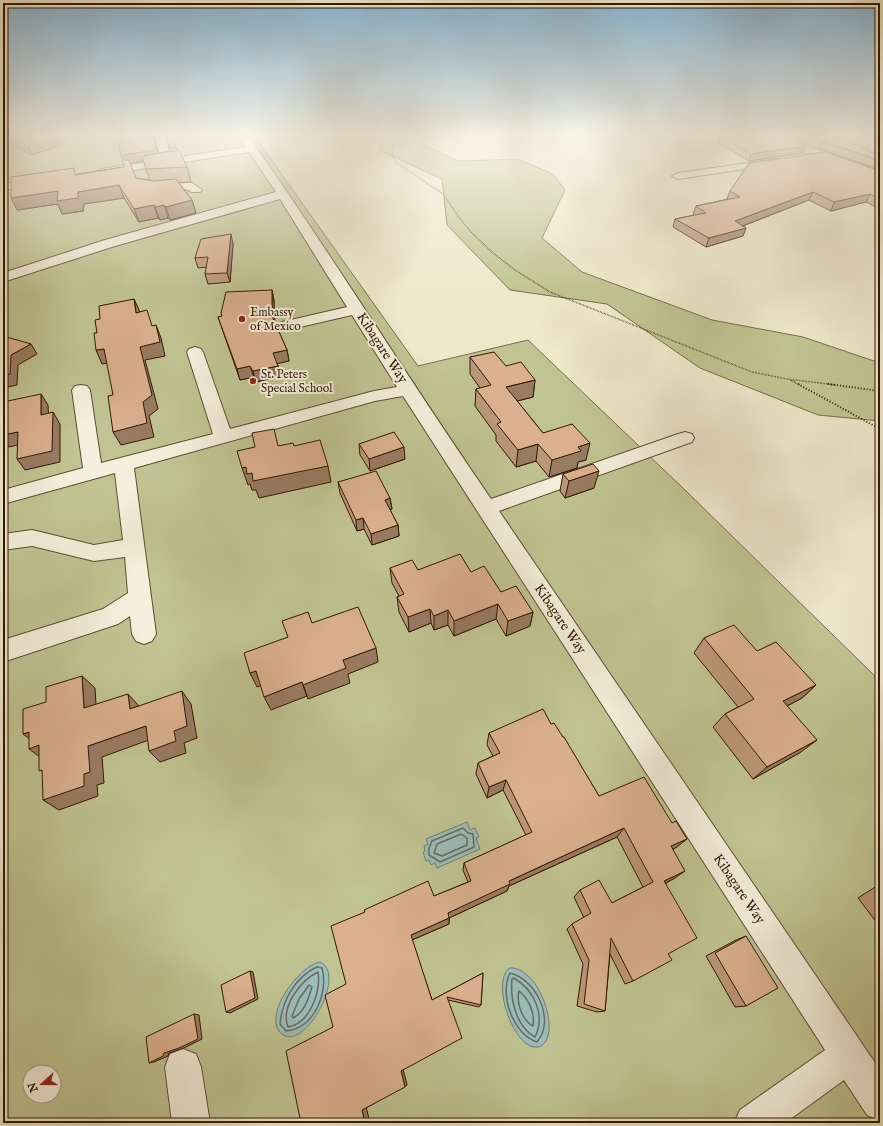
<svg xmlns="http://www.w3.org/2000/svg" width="883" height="1126" viewBox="0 0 883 1126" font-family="'IM FELL English',serif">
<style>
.green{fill:#c0c492;stroke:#786e49;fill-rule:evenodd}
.water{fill:#9cbfbe;stroke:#717c72}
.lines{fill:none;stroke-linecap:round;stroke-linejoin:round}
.shore{stroke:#666c5f;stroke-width:1.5}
.minor-casing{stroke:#604c33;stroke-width:2}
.path-far1{stroke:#311800;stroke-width:1.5;stroke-dasharray:0.5 1;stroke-linecap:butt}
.path{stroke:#311800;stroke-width:2;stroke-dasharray:1 2;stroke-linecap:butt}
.minor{fill:#f5f0dd;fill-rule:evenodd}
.wall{fill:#bb977a;stroke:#311800;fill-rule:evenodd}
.shaded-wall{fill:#997b63;stroke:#311800}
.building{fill:#dab08e;stroke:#311800}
.poi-dot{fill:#8f2418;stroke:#f5f0dd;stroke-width:1.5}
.labels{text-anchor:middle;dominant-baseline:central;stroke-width:4;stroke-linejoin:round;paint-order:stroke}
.far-poi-label{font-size:12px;fill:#311800;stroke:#f5f0dd;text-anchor:start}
.street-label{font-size:14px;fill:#311800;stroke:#f5f0dd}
</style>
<rect width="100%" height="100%" fill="#efe8cb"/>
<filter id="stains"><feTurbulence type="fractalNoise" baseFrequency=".005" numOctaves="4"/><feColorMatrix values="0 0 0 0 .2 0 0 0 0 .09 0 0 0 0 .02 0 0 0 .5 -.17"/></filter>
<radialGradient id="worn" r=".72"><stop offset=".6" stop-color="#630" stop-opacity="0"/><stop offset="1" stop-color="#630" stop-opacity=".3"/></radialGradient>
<!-- green -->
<path class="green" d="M 3,134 L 253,134 L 418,366 L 528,340 L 685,490 L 880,681 L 880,1123 L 3,1123 ZM 30,1072 L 54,1072 L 54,1096 L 30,1096 Z
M 383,134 L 428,134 L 421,144 L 459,161 L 517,159 L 553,174 L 565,190 L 542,238 L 582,272 L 712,320 L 803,337 L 880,363 L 880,421 L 818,415 L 700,368 L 607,304 L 510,290 L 447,225 L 442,179 L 379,150 Z
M 782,134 L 842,134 L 880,155 L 880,167 L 832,143 L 811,154 Z"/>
<!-- water -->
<path class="water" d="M 467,822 L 470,830 L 475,828 L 479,837 L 476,838 L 480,849 L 437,868 L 435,863 L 431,865 L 429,860 L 426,861 L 423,852 L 425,851 L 424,846 L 428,844 L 426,839 Z
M 320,962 C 349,975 300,1059 279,1031 C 265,1012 300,965 320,962 Z
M 509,968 C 540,965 564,1040 538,1047 C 516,1052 490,985 509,968 Z"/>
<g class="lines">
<!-- shore -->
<path class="shore" d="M 463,828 L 468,833 L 473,834 L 474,847 L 440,862 L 429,855 L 429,848 L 432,841 Z
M 461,834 L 467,838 L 467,845 L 442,856 L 434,853 L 437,844 Z
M 317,967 L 322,968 C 329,992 314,1029 286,1031 L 280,1024 C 282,1001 295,977 317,967 Z
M 318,972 C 321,991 310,1024 288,1027 C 280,1007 301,980 318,972 Z
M 510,973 C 536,979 556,1020 537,1042 C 513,1034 499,995 510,973 Z
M 514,978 C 534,990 546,1015 535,1037 C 516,1027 510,999 512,979 Z
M 309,985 L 312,987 C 308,999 305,1012 293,1018 L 292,1016 L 299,999 Z
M 519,991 C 529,999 535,1013 533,1026 C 522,1020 516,1003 519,991 Z"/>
<!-- minor casing -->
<g class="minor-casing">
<path id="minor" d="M 237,134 L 247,134 C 331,254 408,378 491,499 L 678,434 L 685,432 L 692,434 L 694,438 L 692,442 L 499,511 L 880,1070 L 880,1121 L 867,1115 L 844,1080 L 785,1123 L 734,1123 L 740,1110 L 825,1050 L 403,396 L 375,401 L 134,468 L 156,634 L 152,641 L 144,644 L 136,641 L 132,634 L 130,616 L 118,624 L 3,662 L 3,640 L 103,609 L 128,593 L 125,557 L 94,561 L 32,546 L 3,550 L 3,534 L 32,530 L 94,545 L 123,540 L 115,473 L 3,504 L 3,490 L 83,468 L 72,390 L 75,386 L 81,385 L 87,386 L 90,390 L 101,463 L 213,434 L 187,352 L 189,349 L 195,347 L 201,349 L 203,352 L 230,429 L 374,391 L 397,387 L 352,315 L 287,330 L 282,328 L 279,325 L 282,322 L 347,307 L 280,199 L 115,246 L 3,282 L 3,273 L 105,240 L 276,192 L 249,152 L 102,175 L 96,172 L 102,169 L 161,160 L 156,139 L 157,137 L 165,137 L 166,139 L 171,158 L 246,147 Z
M 778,134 L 790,134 L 809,147 L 863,165 L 880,173 L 880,180 L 855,169 L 801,151 Z
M 776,159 L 780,160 L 781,162 L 780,164 L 678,179 L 672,176 L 678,173 Z
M 40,178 L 44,179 L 46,181 L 44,183 L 3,190 L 3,184 Z
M 188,182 L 192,183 L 202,190 L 200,192 L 192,192 L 186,189 L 151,192 L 147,191 L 145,189 L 147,187 L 151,186 Z
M 183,1049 L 196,1054 L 201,1067 L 210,1123 L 172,1123 L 165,1067 L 170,1054 Z"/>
</g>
<!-- path-far1 -->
<path class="path-far1" d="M 399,134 L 392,149 L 392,155 L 397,163 L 443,194 L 461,220 L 473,234 L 493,253 L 515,270 L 550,292 L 752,372 L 787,379 L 836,385
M 790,380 L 800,385"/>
<!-- path -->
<path class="path" d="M 798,384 L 880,429
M 828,384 L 880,391"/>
<!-- minor -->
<use href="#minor" class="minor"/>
</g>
<!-- wall -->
<path class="wall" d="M 3,134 L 65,134 L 65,140 L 54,148 L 31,155 L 6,141 Z
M 116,134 L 171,134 L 170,134 L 177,150 L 187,167 L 191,182 L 179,183 L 192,200 L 196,213 L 170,220 L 168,218 L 160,220 L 158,218 L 139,222 L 124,198 L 84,204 L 83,211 L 62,214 L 58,204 L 17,210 L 77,174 L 124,167 L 123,160 ZM 160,135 L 167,138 L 171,151 L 158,153 L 155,139 ZM 144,161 L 146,169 L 150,180 L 136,178 L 130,163 Z
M 715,134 L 789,134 L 806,146 L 803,153 L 749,161 L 718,143 L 720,137 Z
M 821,141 L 880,157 L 880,209 L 866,202 L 831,211 L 809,200 L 743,226 L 746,228 L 743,236 L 706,247 L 673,227 L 675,219 L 694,215 L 693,214 L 696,206 L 728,199 L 727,199 L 730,191 L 878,170 L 864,164 L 818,148 Z
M 233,244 L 230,282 L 208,284 L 205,274 L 207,267 L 198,268 L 195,258 Z
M 272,290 L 274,301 L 274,321 L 287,350 L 289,361 L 277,363 L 281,376 L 256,382 L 254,377 L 240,380 L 218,317 L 222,316 Z
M 470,357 L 506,366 L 535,380 L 533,397 L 517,401 L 543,433 L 586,460 L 578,462 L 577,468 L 549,477 L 536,461 L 516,467 L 496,441 L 496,435 L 475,406 L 476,389 L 480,388 L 470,374 Z
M 359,444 L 405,459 L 370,471 L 360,455 Z
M 563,474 L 594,488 L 565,498 L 560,491 Z
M 338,482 L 390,498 L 392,509 L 390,510 L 398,525 L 399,536 L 372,545 L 364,529 L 357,531 L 340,493 Z
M 390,568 L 418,570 L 471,572 L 501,592 L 533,612 L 530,626 L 506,636 L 496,619 L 454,636 L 448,625 L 434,630 L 431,623 L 409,632 L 399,612 L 397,597 L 399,596 L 392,583 Z
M 704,638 L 757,651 L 816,685 L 802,698 L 787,706 L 801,752 L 753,779 L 713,727 L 725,714 L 738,707 L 694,653 Z
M 551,724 L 563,737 L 599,796 L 677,847 L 673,849 L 675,878 L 666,883 L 668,954 L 633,981 L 625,984 L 610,954 L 605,1011 L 597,1012 L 577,1006 L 583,964 L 567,929 L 572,924 L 584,918 L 574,897 L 580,890 L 612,903 L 643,887 L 617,837 L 509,886 L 507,891 L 449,918 L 449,924 L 412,940 L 432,1000 L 483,973 L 481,1005 L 479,1007 L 448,1000 L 403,1070 L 407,1085 L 366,1108 L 370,1123 L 301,1123 L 333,1027 L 346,984 L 434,896 L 468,882 L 463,870 L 464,863 L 526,835 L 503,790 L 487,798 L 476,774 L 478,763 L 493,756 L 487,745 L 489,733 Z
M 880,826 L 880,833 L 876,828 Z
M 880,884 L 880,927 L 858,898 Z
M 746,936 L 746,1006 L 735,1007 L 706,956 L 736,940 Z"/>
<!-- shaded-wall -->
<path class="shaded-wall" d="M 59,134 L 65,134 L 65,140 L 54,148 L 31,155 L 28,146 Z
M 153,134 L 160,134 L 160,135 L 155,139 L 159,159 L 124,164 L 121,155 Z
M 806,146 L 803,153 L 749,161 L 751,154 Z
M 176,147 L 178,155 L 172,156 L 169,148 Z
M 119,185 L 124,198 L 84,204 L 83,211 L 62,214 L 58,204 L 17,210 L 11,198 L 58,191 L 78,192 Z
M 813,192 L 809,200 L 732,230 L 735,221 Z
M 870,194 L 866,202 L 831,211 L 834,202 Z
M 192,200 L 196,213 L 170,220 L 166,207 Z
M 154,205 L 158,218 L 139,222 L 134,209 Z
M 164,205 L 168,218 L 160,220 L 155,207 Z
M 746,228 L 743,236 L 706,247 L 709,238 Z
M 231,234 L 233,244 L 230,282 L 227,273 Z
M 272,290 L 274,301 L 275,326 L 272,316 Z
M 134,299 L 140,312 L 136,313 Z
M 156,325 L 161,338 L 165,356 L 145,360 L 158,409 L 149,416 L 154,437 L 121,445 L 113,432 L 143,402 L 140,347 Z
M 31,344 L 37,354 L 18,365 L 17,385 L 3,388 L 3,376 L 11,355 Z
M 104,349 L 111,362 L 102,364 L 96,350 Z
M 287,350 L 289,361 L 276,364 L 273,353 Z
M 250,366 L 254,377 L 240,380 L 237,369 Z
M 278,366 L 281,376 L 256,382 L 253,371 Z
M 535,380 L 533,397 L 505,404 L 506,387 Z
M 41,394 L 48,405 L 49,426 L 41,415 Z
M 53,412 L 60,424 L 60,462 L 25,470 L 17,459 Z
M 18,432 L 26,443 L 9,447 L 3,438 L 3,435 Z
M 590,443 L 586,460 L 578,462 L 577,468 L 549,477 L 552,460 L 578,447 Z
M 538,444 L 536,461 L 516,467 L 518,450 Z
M 404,447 L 405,459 L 370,471 L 369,459 Z
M 328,466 L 331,482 L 259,498 L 256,490 L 252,490 L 250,484 L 248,485 L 242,468 L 246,467 L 252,473 Z
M 599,471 L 594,488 L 565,498 L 569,481 Z
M 390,498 L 392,509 L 386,511 L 385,500 Z
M 363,518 L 364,529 L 357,531 L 356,520 Z
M 398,525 L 399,536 L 372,545 L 371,534 Z
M 498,604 L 496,619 L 454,636 L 454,621 Z
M 430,609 L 431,623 L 409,632 L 408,617 Z
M 448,610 L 448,625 L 434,630 L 434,616 Z
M 533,612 L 530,626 L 506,636 L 508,621 Z
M 376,648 L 378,662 L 348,674 L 350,683 L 308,699 L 303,685 L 343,660 Z
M 256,671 L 263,685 L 257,687 L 250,673 Z
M 82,676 L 95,688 L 97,721 L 84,708 Z
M 302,682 L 307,696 L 271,710 L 264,697 Z
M 816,685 L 802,698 L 770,715 L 783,701 Z
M 182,691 L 191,704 L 197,738 L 184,743 L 186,753 L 160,762 L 149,751 L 174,731 Z
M 128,694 L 139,706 L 130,709 Z
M 146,726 L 157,737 L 102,757 L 104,783 L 97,785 L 98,796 L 59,810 L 43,800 L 84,774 L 88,746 Z
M 29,732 L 45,744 L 44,760 L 29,749 L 38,745 L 23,734 Z
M 817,740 L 801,752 L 753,779 L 767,767 Z
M 506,780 L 503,790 L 487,798 L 489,787 Z
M 624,828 L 617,837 L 509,886 L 507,891 L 447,919 L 448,913 L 509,881 Z
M 687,839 L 677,847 L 662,855 L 671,846 Z
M 685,871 L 675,878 L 655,888 L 664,881 Z
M 449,918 L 449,924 L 412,940 L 411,935 Z
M 250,971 L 253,972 L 258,999 L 230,1013 L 226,1012 Z
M 194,1014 L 199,1015 L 202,1039 L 184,1048 L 169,1053 L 168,1056 L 154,1062 L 149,1063 L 164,1053 Z
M 403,1069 L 407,1085 L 405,1087 L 401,1071 Z
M 366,1107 L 370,1123 L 365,1123 L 362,1110 Z"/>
<!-- building -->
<path class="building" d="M 3,134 L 59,134 L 51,140 L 28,146 Z
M 116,134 L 153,134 L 156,150 L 121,155 Z
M 166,134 L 170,134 L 176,147 L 169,148 Z
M 728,134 L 789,134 L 806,146 L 751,154 L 720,135 Z
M 843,138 L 880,157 L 880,162 L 867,156 L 821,141 Z
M 179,150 L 187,167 L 146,169 L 142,156 Z
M 825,152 L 880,171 L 880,199 L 870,194 L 834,202 L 813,192 L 735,221 L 746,228 L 709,238 L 675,219 L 706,213 L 696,206 L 740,197 L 730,191 L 749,163 Z
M 122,160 L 129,160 L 136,178 L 153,181 L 176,179 L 192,200 L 166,207 L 164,205 L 155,207 L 154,205 L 134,209 L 119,185 L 78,192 L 78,198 L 57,201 L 58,191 L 11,198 L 11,177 L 74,168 L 75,175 L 124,167 Z
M 231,234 L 227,273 L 205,274 L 208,257 L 195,258 L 201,239 Z
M 272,290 L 272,316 L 287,350 L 273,353 L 278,366 L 253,371 L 250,366 L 237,369 L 218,317 L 222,316 L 221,313 L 226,292 Z
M 134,299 L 136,313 L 147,310 L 152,326 L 156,325 L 160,342 L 140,347 L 152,395 L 143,402 L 147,423 L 113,432 L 108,396 L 113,395 L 104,349 L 96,350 L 94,333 L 97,333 L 95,320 L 100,319 L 99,306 Z
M 3,336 L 31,344 L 11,355 L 10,374 L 3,376 Z
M 494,352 L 506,366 L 521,362 L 535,380 L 506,387 L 543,433 L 572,424 L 590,443 L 578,447 L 581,451 L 552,460 L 538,444 L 518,450 L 497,424 L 501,422 L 476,389 L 491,385 L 470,357 Z
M 41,394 L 41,415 L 53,412 L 52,451 L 17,459 L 18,432 L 3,435 L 3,402 Z
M 274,429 L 278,446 L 293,443 L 294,446 L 320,440 L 328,466 L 253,481 L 252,473 L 247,474 L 246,467 L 242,468 L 237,451 L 255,447 L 252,433 Z
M 394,432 L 404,447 L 369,459 L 359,444 Z
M 593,464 L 599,471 L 569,481 L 563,474 Z
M 376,471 L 390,498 L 385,500 L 398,525 L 371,534 L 363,518 L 356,520 L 338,482 Z
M 460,554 L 471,572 L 484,566 L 501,592 L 516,586 L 533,612 L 508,621 L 498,604 L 454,621 L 448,610 L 434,616 L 430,609 L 408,617 L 397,597 L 404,594 L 390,568 L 412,560 L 418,570 Z
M 358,607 L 376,648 L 343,660 L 346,668 L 303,685 L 302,682 L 264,697 L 256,671 L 250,673 L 244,653 L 288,637 L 282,621 L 308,612 L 312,623 Z
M 734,625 L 757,651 L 776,642 L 816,685 L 783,701 L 817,740 L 767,767 L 725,714 L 754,699 L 704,638 Z
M 82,676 L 84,708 L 128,694 L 130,709 L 182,691 L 187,726 L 174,731 L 176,741 L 149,751 L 146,726 L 88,746 L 90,772 L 84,774 L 84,786 L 43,800 L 42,770 L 39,771 L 39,745 L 29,749 L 29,732 L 23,734 L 23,709 L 46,702 L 46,687 Z
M 543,709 L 551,724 L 554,723 L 563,737 L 564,737 L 599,796 L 644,777 L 672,823 L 676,821 L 687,839 L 671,846 L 685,871 L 664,881 L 697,938 L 668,954 L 672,960 L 633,981 L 611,938 L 605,1011 L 584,1004 L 589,960 L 572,924 L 591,913 L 580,890 L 599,880 L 612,903 L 653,882 L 624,828 L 509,881 L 510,884 L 448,913 L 449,918 L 411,935 L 432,1000 L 483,973 L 481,1005 L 447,997 L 462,1038 L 401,1071 L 405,1087 L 362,1110 L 365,1123 L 301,1123 L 286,1051 L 333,1027 L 325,995 L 346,984 L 331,926 L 365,912 L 364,910 L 428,881 L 434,896 L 471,881 L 464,863 L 532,832 L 506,780 L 489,787 L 478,763 L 500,753 L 489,733 Z
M 880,889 L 880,894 L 877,891 Z
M 746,936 L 778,988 L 746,1006 L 715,953 Z
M 250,971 L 255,998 L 226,1012 L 221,985 Z
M 194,1014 L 198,1039 L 179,1048 L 164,1053 L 163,1056 L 149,1063 L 146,1037 Z"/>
<!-- sky -->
<linearGradient id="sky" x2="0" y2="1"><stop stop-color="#89b8d7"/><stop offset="0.46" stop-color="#f8f5e8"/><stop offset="1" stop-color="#f8f5e8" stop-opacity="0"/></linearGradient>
<rect width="883" height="292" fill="url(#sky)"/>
<!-- markers -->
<g class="poi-dot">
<circle cx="242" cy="319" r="4"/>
<circle cx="253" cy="381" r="4"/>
</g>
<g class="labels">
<!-- far-poi labels -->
<g class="far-poi-label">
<text x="250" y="312">Embassy<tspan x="250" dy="14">of Mexico</tspan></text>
<text x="261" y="374">St. Peters<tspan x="261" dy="14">Special School</tspan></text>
</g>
<!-- street labels -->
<g class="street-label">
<text transform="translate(382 348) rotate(57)">Kibagare Way</text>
<text transform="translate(560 619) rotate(56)">Kibagare Way</text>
<text transform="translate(739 889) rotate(56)">Kibagare Way</text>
</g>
</g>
<!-- margin -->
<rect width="883" height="1126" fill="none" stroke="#efe8cb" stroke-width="16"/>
<rect x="4" y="4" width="875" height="1118" fill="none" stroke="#311800" stroke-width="2"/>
<rect x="8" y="8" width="867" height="1110" fill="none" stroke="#311800"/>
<!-- north arrow -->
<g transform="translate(42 1084) rotate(249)"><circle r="19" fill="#f5f0dd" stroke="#a79a85"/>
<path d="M0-3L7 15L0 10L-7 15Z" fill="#8f2418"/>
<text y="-6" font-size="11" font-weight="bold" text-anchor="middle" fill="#311800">N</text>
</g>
<rect width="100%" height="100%" filter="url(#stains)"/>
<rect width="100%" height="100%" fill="url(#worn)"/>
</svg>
